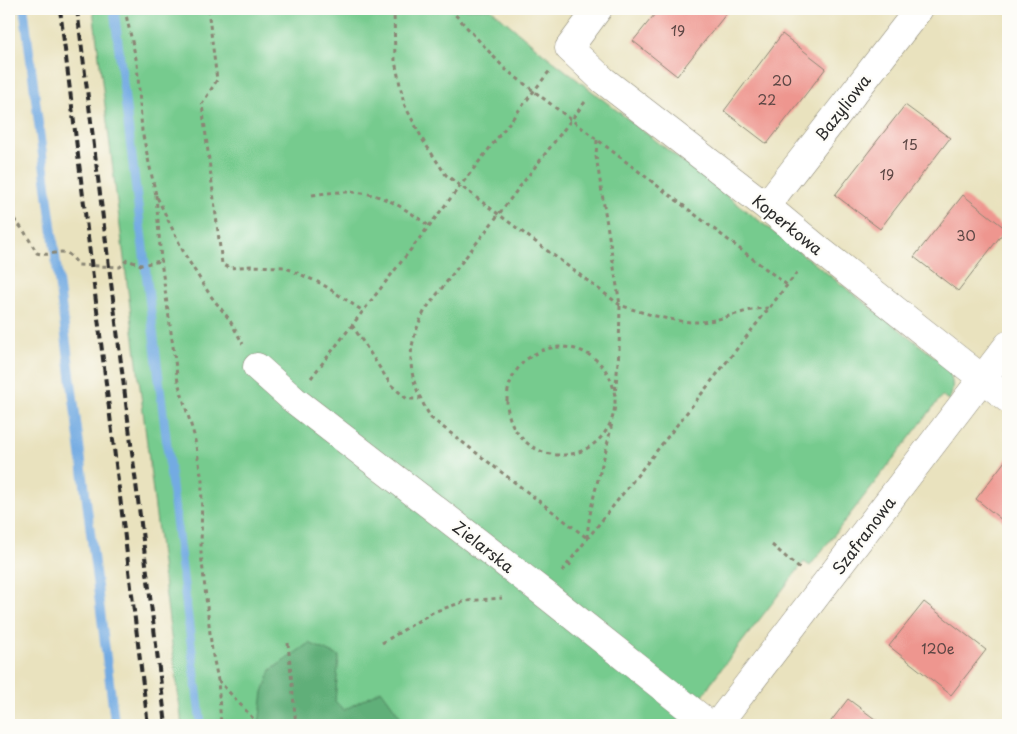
<svg xmlns="http://www.w3.org/2000/svg" width="1017" height="734" viewBox="0 0 1017 734" font-family="'Playpen Sans',sans-serif">
<style>
.green{fill:#76cb8e;stroke:#507b5c}
.forest{fill:#60af79;stroke:#466d52}
.lines{fill:none;stroke-linecap:round;stroke-linejoin:round}
.stream{stroke:#73abe2;stroke-width:9}
.building{fill:#ee968f}
.minor-casing{stroke:#8a8674;stroke-width:29}
.path{stroke:#8a8674;stroke-width:3;stroke-dasharray:4 4;stroke-linecap:butt}
.minor{stroke:#fff;stroke-width:28}
.rail{stroke:#2b2b2b;stroke-width:4;stroke-dasharray:8 4;stroke-linecap:butt}
.labels{text-anchor:middle;dominant-baseline:central;stroke-width:4.5;stroke-linejoin:round;paint-order:stroke}
.number-label{font-size:14px;fill:#5c4644}
.street-label{font-size:16px;fill:#2b2b2b;stroke:#fdfcf7}
</style>
<rect width="100%" height="100%" fill="#fdfcf7"/>
<filter id="ink" filterUnits="userSpaceOnUse"><feTurbulence type="fractalNoise" baseFrequency=".02" numOctaves="2"/><feDisplacementMap in="SourceGraphic" scale="10" xChannelSelector="R" yChannelSelector="G"/><feConvolveMatrix kernelMatrix="1 2 1 2 8 2 1 2 1" color-interpolation-filters="sRGB"/></filter>
<filter id="wash" filterUnits="userSpaceOnUse"><feTurbulence type="fractalNoise" baseFrequency=".0096" numOctaves="4" result="noise"/><feDisplacementMap in="SourceGraphic" scale="20" xChannelSelector="R" yChannelSelector="G"/><feGaussianBlur stdDeviation="1.12" result="paint"/><feColorMatrix in="noise" values="0 0 0 0 0 0 0 0 0 0 0 0 0 0 0 0 0 1.4 0 .05"/><feComposite in="paint" operator="in"/></filter>
<g filter="url(#wash)">
<rect width="100%" height="100%" fill="#e9e2be"/>
<!-- green -->
<path class="green" d="M 93,9 L 491,9 L 544,54 L 944,364 C 953,375 955,388 949,400 L 942,396 L 810,566 L 804,562 L 715,677 L 685,725 L 182,725 Z"/>
<!-- forest -->
<path class="forest" d="M 309,643 L 339,656 L 335,701 L 344,710 L 381,690 L 403,720 L 403,725 L 259,725 L 263,692 L 271,670 Z"/>
<g class="lines">
<!-- stream -->
<path class="stream" d="M 24,9 L 115,725
M 114,9 L 201,725"/>
</g>
<g id="blocks">
<!-- building -->
<path class="building" d="M 659,9 L 730,9 L 677,76 L 633,41 Z
M 782,34 L 826,68 L 767,144 L 724,111 Z
M 905,105 L 950,138 L 880,229 L 835,195 Z
M 963,195 L 1006,229 L 958,291 L 914,257 Z
M 1008,457 L 1008,525 L 976,499 Z
M 924,602 L 986,650 L 951,695 L 889,646 Z
M 848,699 L 883,725 L 828,725 Z"/>
</g>
</g>
<g filter="url(#ink)">
<use href="#blocks" fill-opacity="0" stroke="#8a8674" stroke-width="1"/>
<g class="lines">
<!-- minor casing -->
<g class="minor-casing">
<path id="minor" d="M 598,9 L 569,48 L 603,80 L 766,206 L 817,248 L 1008,399
M 766,206 L 919,9
M 257,367 L 294,400 L 545,594 L 710,725
M 717,725 L 1008,345"/>
</g>
<!-- path -->
<path class="path" d="M 126,9 L 126,15 L 137,63 L 142,131 L 156,195 L 185,255 L 210,295 L 229,319 L 243,344
M 208,9 L 217,80 L 202,104 L 222,264 L 229,268 L 251,266 L 284,267 L 322,284 L 363,311
M 394,9 L 395,61 L 404,104 L 424,142 L 446,175 L 620,305 C 642,313 685,326 708,321 C 729,318 748,308 769,308
M 450,9 L 505,69 L 787,285
M 585,102 L 425,310 C 404,352 407,377 431,418 L 587,538
M 597,140 L 596,156 L 620,305 L 619,351 L 615,395
M 156,195 L 161,261 L 178,382 L 194,435 L 202,480 L 201,553 L 212,651 L 218,680 L 221,725
M 312,195 C 366,187 386,194 429,226
M 9,213 L 24,231 L 37,253 C 55,259 63,241 78,265 L 120,267 L 127,260 L 141,265 L 161,261
M 352,325 L 391,385 L 407,399 L 419,399
M507 401a54 54 0 1 1 108 0a54 54 0 1 1-108 0Z
M 311,378 L 551,69
M 587,538 C 590,498 605,461 612,422
M 772,545 L 800,569
M 568,563 L 574,568
M 562,571 L 799,270
M 288,643 L 296,725
M 382,643 L 433,612 L 466,601 L 502,598
M 218,680 L 259,725"/>
<!-- minor -->
<use href="#minor" class="minor"/>
<!-- rail -->
<path class="rail" d="M 60,9 L 148,725
M 77,9 L 166,725"/>
</g>
</g>
<g class="labels">
<!-- number labels -->
<g class="number-label">
<text x="678" y="30">19</text>
<text x="782" y="80">20</text>
<text x="767" y="99">22</text>
<text x="910" y="144">15</text>
<text x="887" y="174">19</text>
<text x="966" y="235">30</text>
<text x="938" y="648">120e</text>
</g>
<!-- street labels -->
<g class="street-label">
<text transform="translate(842 107) rotate(-52)">Bazyliowa</text>
<text transform="translate(788 224) rotate(39)">Koperkowa</text>
<text transform="translate(863 535) rotate(-53)">Szafranowa</text>
<text transform="translate(484 546) rotate(38)">Zielarska</text>
</g>
</g>
<!-- margin -->
<rect width="1017" height="734" fill="none" stroke="#fdfcf7" stroke-width="30"/>
</svg>
